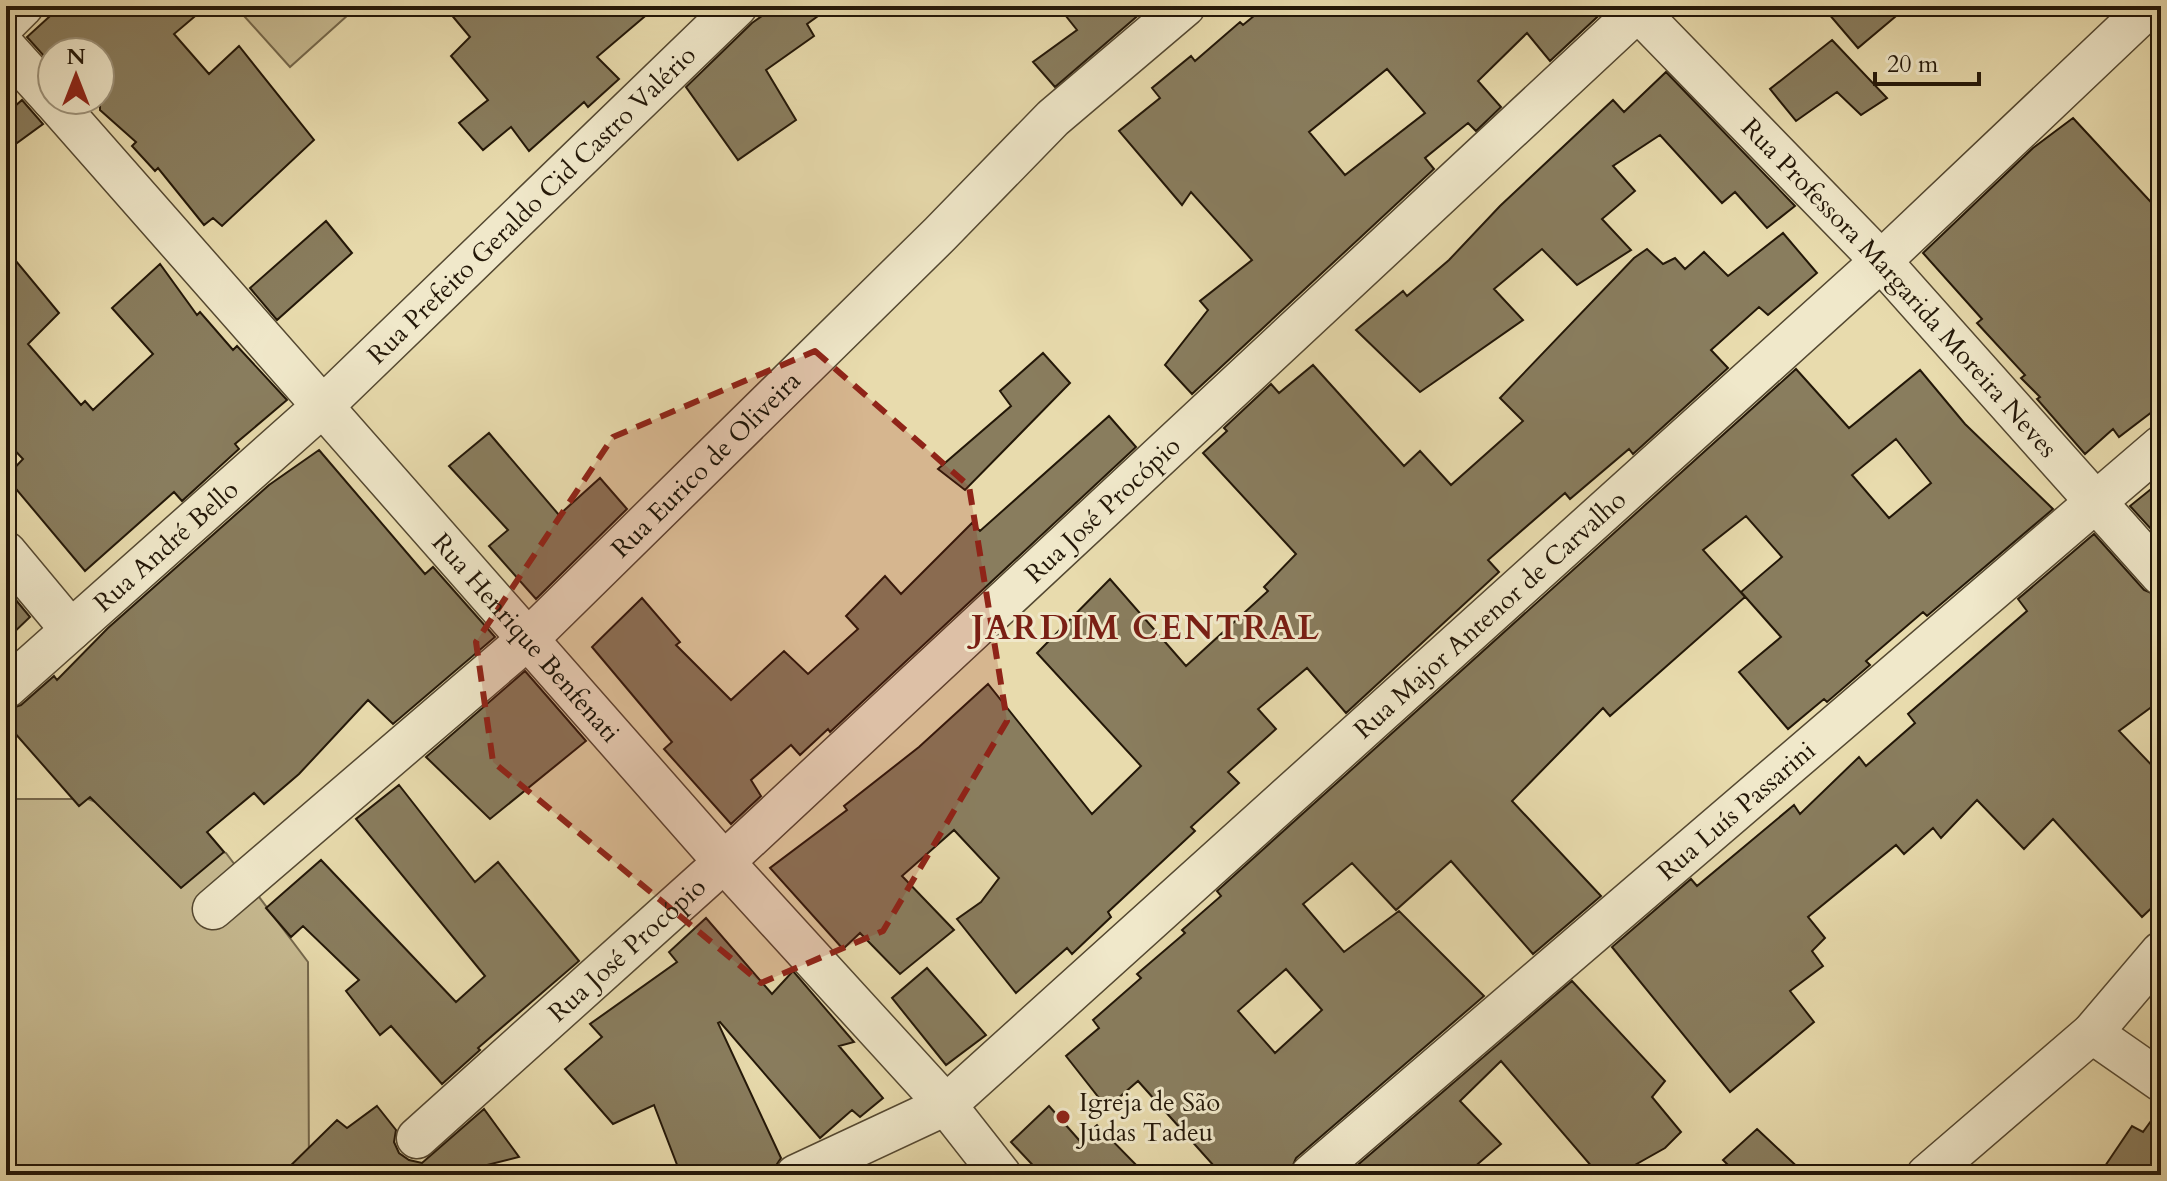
<svg xmlns="http://www.w3.org/2000/svg" width="2167" height="1181" viewBox="0 0 2167 1181" font-family="Cardo,serif">
<style>
.green{fill:#c7ba91;stroke:#75684c;stroke-width:2}
.building{fill:#897d5e;stroke:#231708;stroke-width:2;fill-rule:evenodd}
.lines{fill:none;stroke-linecap:round;stroke-linejoin:round}
.minor-casing{stroke:#544831;stroke-width:43}
.minor{stroke:#f0e8ca;stroke-width:40}
.marked{fill:#8f2418;fill-opacity:0.2;stroke:#8f2418;stroke-width:6;stroke-dasharray:16 10;stroke-linejoin:round}
.poi-dot{fill:#8f2418;stroke:#f0e8ca;stroke-width:3}
.labels{text-anchor:middle;dominant-baseline:central;stroke-width:6;stroke-linejoin:round;paint-order:stroke}
.street-label{font-size:26px;fill:#231708;stroke:#f0e8ca}
.poi-label{font-size:26px;fill:#231708;stroke:#f0e8ca;text-anchor:start}
.district-label{font-size:34px;font-weight:bold;letter-spacing:2px;fill:#7a1f14;stroke:#f0e8ca}
</style>
<rect width="100%" height="100%" fill="#e8dbad"/>
<filter id="stains"><feTurbulence type="fractalNoise" baseFrequency=".0025" numOctaves="4"/><feColorMatrix values="0 0 0 0 .2 0 0 0 0 .09 0 0 0 0 .02 0 0 0 .5 -.17"/></filter>
<radialGradient id="worn" r=".72"><stop offset=".6" stop-color="#630" stop-opacity="0"/><stop offset="1" stop-color="#630" stop-opacity=".3"/></radialGradient>
<!-- green -->
<path class="green" d="M 235,6 L 358,6 L 290,67 Z
M 6,799 L 88,799 L 226,853 L 308,962 L 309,1175 L 6,1175 Z"/>
<!-- building -->
<path class="building" d="M 61,6 L 207,6 L 174,34 L 209,74 L 239,46 L 314,140 L 222,226 L 213,218 L 204,225 L 158,168 L 155,171 L 132,146 L 136,142 L 100,110 L 100,52 L 52,52 L 52,65 L 27,37 Z
M 444,6 L 657,6 L 597,57 L 619,79 L 588,107 L 584,102 L 529,151 L 511,127 L 483,150 L 459,123 L 488,100 L 451,56 L 470,37 Z
M 776,6 L 832,6 L 807,24 L 814,36 L 766,70 L 796,120 L 738,160 L 686,87 L 752,23 Z
M 1058,6 L 1149,6 L 1055,87 L 1033,62 L 1077,30 Z
M 1266,6 L 1609,6 L 1550,61 L 1527,33 L 1478,81 L 1501,107 L 1476,131 L 1468,123 L 1425,158 L 1434,169 L 1192,394 L 1165,365 L 1208,310 L 1200,301 L 1252,260 L 1191,192 L 1182,205 L 1119,131 L 1160,98 L 1152,88 L 1191,56 L 1195,61 L 1240,22 L 1243,25 ZM 1387,69 L 1425,113 L 1345,175 L 1309,132 Z
M 1822,6 L 1908,6 L 1858,48 Z
M 1832,40 L 1887,98 L 1861,115 L 1837,92 L 1796,121 L 1770,89 Z
M 1666,72 L 1795,206 L 1767,228 L 1735,192 L 1722,203 L 1660,135 L 1613,166 L 1635,191 L 1602,219 L 1631,250 L 1577,285 L 1542,249 L 1494,289 L 1523,320 L 1420,392 L 1356,330 L 1403,291 L 1407,296 L 1449,260 L 1500,206 L 1613,100 L 1624,112 Z
M 22,100 L 43,124 L 6,151 L 6,114 Z
M 2073,118 L 2161,213 L 2161,405 L 2119,437 L 2113,429 L 2085,454 L 2037,399 L 2040,397 L 2021,378 L 2025,375 L 1977,323 L 1982,319 L 1923,253 L 2033,148 Z
M 326,221 L 352,253 L 277,320 L 250,288 Z
M 1783,233 L 1817,273 L 1768,315 L 1759,307 L 1711,350 L 1728,368 L 1633,454 L 1629,449 L 1570,499 L 1565,493 L 1488,560 L 1499,572 L 1346,713 L 1307,668 L 1258,709 L 1276,729 L 1228,772 L 1239,783 L 1191,827 L 1195,831 L 1108,912 L 1111,917 L 1072,954 L 1067,948 L 1016,993 L 957,919 L 981,902 L 999,878 L 954,830 L 902,876 L 954,930 L 900,974 L 860,933 L 843,949 L 770,868 L 847,810 L 844,806 L 919,747 L 988,684 L 1092,814 L 1141,766 L 1037,653 L 1110,579 L 1186,666 L 1268,591 L 1264,587 L 1296,554 L 1203,453 L 1227,431 L 1224,428 L 1271,384 L 1279,393 L 1313,365 L 1404,466 L 1420,451 L 1451,485 L 1523,421 L 1500,398 L 1634,258 L 1647,249 L 1663,264 L 1675,258 L 1685,269 L 1704,252 L 1728,276 Z
M 6,249 L 59,313 L 28,344 L 81,405 L 85,401 L 93,410 L 153,354 L 112,308 L 160,264 L 197,315 L 200,312 L 233,350 L 237,346 L 287,400 L 235,444 L 239,449 L 182,501 L 174,492 L 85,571 L 6,477 L 23,459 L 6,441 Z
M 1043,353 L 1070,383 L 965,490 L 938,469 L 1011,406 L 1000,391 Z
M 1796,369 L 1849,428 L 1920,370 L 1965,424 L 2053,509 L 1927,616 L 1923,612 L 1866,661 L 1870,665 L 1827,702 L 1824,699 L 1788,729 L 1739,672 L 1781,637 L 1741,592 L 1782,557 L 1746,516 L 1703,550 L 1745,597 L 1610,716 L 1603,708 L 1512,801 L 1601,896 L 1533,954 L 1451,861 L 1396,910 L 1352,863 L 1303,904 L 1344,952 L 1399,911 L 1484,996 L 1296,1158 L 1289,1175 L 1222,1175 L 1138,1081 L 1107,1108 L 1066,1056 L 1099,1028 L 1093,1020 L 1141,978 L 1137,974 L 1185,933 L 1182,930 L 1221,896 L 1217,891 ZM 1896,439 L 1931,483 L 1889,518 L 1852,475 ZM 1286,969 L 1322,1010 L 1275,1053 L 1238,1011 Z
M 1109,416 L 1136,447 L 830,732 L 828,729 L 800,755 L 791,745 L 751,780 L 761,796 L 731,824 L 664,749 L 672,742 L 592,647 L 642,598 L 680,642 L 676,645 L 731,700 L 784,651 L 808,674 L 858,629 L 846,616 L 885,576 L 901,594 L 972,523 L 980,531 Z
M 489,433 L 559,515 L 600,478 L 627,509 L 536,599 L 489,546 L 508,530 L 449,466 Z
M 319,450 L 425,574 L 433,567 L 495,637 L 393,724 L 368,700 L 299,774 L 264,804 L 254,793 L 207,832 L 224,852 L 181,888 L 90,797 L 79,806 L 6,723 L 6,710 L 21,705 L 54,676 L 57,680 L 108,628 L 269,485 Z
M 2161,481 L 2161,540 L 2130,506 Z
M 2094,534 L 2144,590 L 2161,597 L 2161,700 L 2119,731 L 2161,775 L 2161,899 L 2142,917 L 2053,819 L 2024,849 L 1977,800 L 1941,838 L 1933,828 L 1904,854 L 1896,845 L 1808,917 L 1825,938 L 1812,951 L 1823,966 L 1790,991 L 1814,1022 L 1730,1092 L 1612,947 L 1691,879 L 1697,886 L 1794,805 L 1800,814 L 1859,757 L 1866,766 L 1915,723 L 1908,714 L 2027,611 L 2018,599 Z
M 6,588 L 30,617 L 6,640 Z
M 525,671 L 586,741 L 490,819 L 426,757 Z
M 399,785 L 475,882 L 498,862 L 579,961 L 478,1048 L 480,1050 L 442,1084 L 391,1026 L 380,1035 L 346,991 L 359,980 L 303,926 L 291,937 L 266,908 L 321,860 L 456,1002 L 485,976 L 356,819 Z
M 706,918 L 772,994 L 793,971 L 854,1042 L 839,1046 L 883,1098 L 860,1117 L 852,1110 L 820,1138 L 720,1022 L 718,1023 L 781,1158 L 775,1167 L 760,1175 L 681,1175 L 654,1105 L 613,1124 L 565,1069 L 602,1037 L 590,1024 L 677,962 L 669,952 Z
M 927,968 L 986,1035 L 946,1065 L 892,998 Z
M 1572,981 L 1665,1081 L 1652,1097 L 1681,1132 L 1665,1148 L 1617,1175 L 1599,1175 L 1501,1061 L 1460,1101 L 1501,1144 L 1465,1175 L 1346,1175 Z
M 377,1106 L 396,1130 L 394,1142 L 399,1153 L 409,1160 L 422,1163 L 484,1109 L 519,1157 L 447,1175 L 281,1175 L 337,1120 L 347,1128 Z
M 1049,1106 L 1079,1140 L 1097,1125 L 1146,1175 L 1042,1175 L 1011,1142 Z
M 2161,1107 L 2161,1175 L 2099,1175 L 2132,1126 L 2143,1132 Z
M 1757,1129 L 1806,1175 L 1738,1175 L 1723,1160 Z"/>
<g class="lines">
<!-- minor casing -->
<g class="minor-casing">
<g id="minor">
<path id="s1" d="M 1633,6 L 1881,261 L 2161,575"/>
<path d="M 6,23 L 23,6"/>
<path d="M 6,48 L 52,99"/>
<path id="s2" d="M 53,100 L 724,862 L 946,1105 L 1001,1175"/>
<path d="M 6,552 L 71,630"/>
<path id="s3" d="M 6,688 L 324,405 L 737,6"/>
<path id="s4" d="M 213,909 L 529,638 L 940,234 L 1053,118 L 1185,6"/>
<path d="M 2092,1033 L 2161,1081"/>
<path id="s5" d="M 417,1138 L 724,862 L 1643,6"/>
<path id="s6" d="M 796,1175 L 946,1105 L 1881,261 L 2150,6"/>
<path id="s7" d="M 1311,1175 L 2161,446"/>
<path d="M 1927,1175 L 2092,1033 L 2161,952"/>
</g>
</g>
<!-- minor -->
<use href="#minor" class="minor"/>
</g>
<!-- marked area -->
<path class="marked" d="M 815,351 L 969,486 L 1007,721 L 883,931 L 761,983 L 493,762 L 476,642 L 613,437 Z"/>
<!-- markers -->
<circle class="poi-dot" cx="1063" cy="1117" r="8"/>
<g class="labels">
<!-- street labels -->
<g class="street-label">
<text stroke="none"><textPath href="#s3" startOffset="714">Rua Prefeito Geraldo Cid Castro Valério</textPath></text>
<text stroke="none"><textPath href="#s1" startOffset="388">Rua Professora Margarida Moreira Neves</textPath></text>
<text stroke="none"><textPath href="#s4" startOffset="664">Rua Eurico de Oliveira</textPath></text>
<text stroke="none"><textPath href="#s5" startOffset="930">Rua José Procópio</textPath></text>
<text stroke="none"><textPath href="#s3" startOffset="214">Rua André Bello</textPath></text>
<text stroke="none"><textPath href="#s6" startOffset="898">Rua Major Antenor de Carvalho</textPath></text>
<text stroke="none"><textPath href="#s2" startOffset="716">Rua Henrique Benfenati</textPath></text>
<text stroke="none"><textPath href="#s7" startOffset="560">Rua Luís Passarini</textPath></text>
<text stroke="none"><textPath href="#s5" startOffset="282">Rua José Procópio</textPath></text>
</g>
<!-- poi labels -->
<g class="poi-label">
<text x="1079" y="1102">Igreja de São<tspan x="1079" dy="30">Judas Tadeu</tspan></text>
</g>
<!-- district labels -->
<g class="district-label">
<text x="1146" y="628">JARDIM CENTRAL</text>
</g>
</g>
<!-- margin -->
<rect width="2167" height="1181" fill="none" stroke="#e8dbad" stroke-width="32"/>
<rect x="8" y="8" width="2151" height="1165" fill="none" stroke="#231708" stroke-width="4"/>
<rect x="16" y="16" width="2135" height="1149" fill="none" stroke="#231708" stroke-width="2"/>
<!-- north arrow -->
<g transform="translate(76 76)"><circle r="38" fill="#f0e8ca" stroke="#9e947c" stroke-width="2"/>
<path d="M0-6L14 30L0 20L-14 30Z" fill="#8f2418"/>
<text y="-12" font-size="22" font-weight="bold" text-anchor="middle" fill="#231708">N</text>
</g>
<!-- scale -->
<path d="M1875 72v12h104v-12" fill="none" stroke="#231708" stroke-width="4"/>
<text x="1887" y="72" font-size="24" fill="#231708" stroke="#f0e8ca" stroke-width="6" paint-order="stroke">20 m</text>
<rect width="100%" height="100%" filter="url(#stains)"/>
<rect width="100%" height="100%" fill="url(#worn)"/>
</svg>
